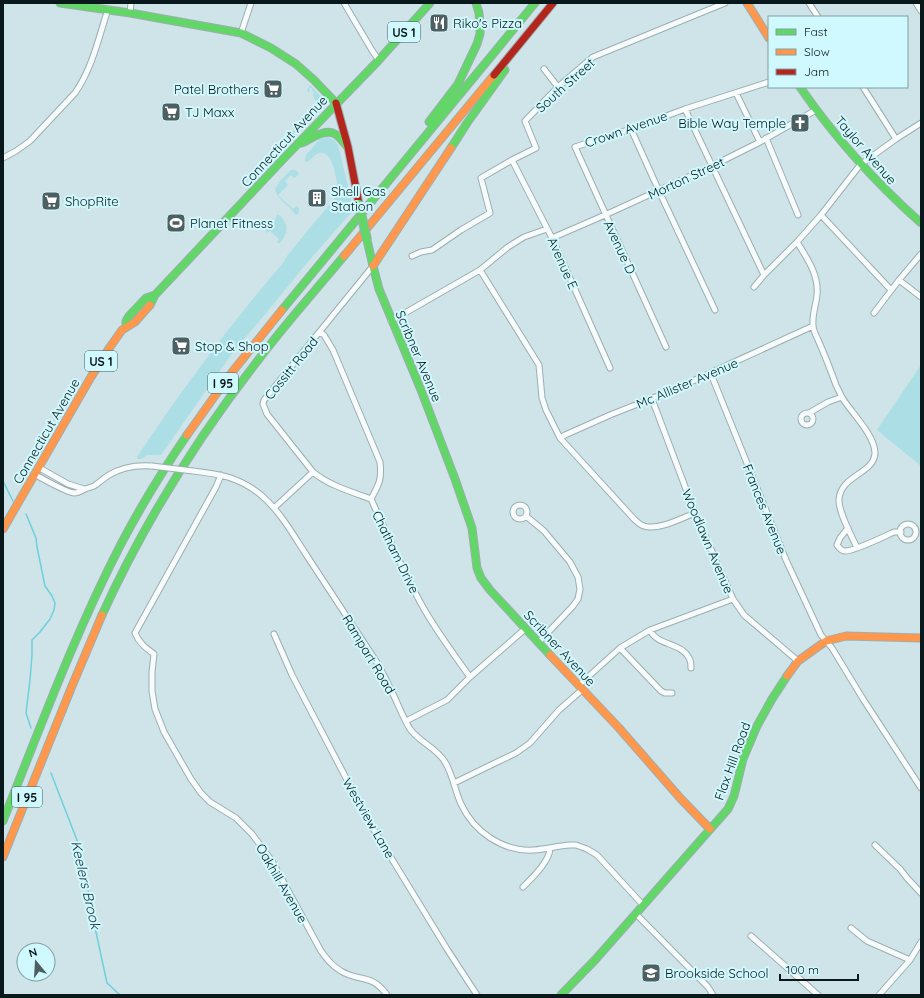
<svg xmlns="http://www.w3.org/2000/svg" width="924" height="998" viewBox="0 0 924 998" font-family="Quicksand,sans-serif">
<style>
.green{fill:#abdee5}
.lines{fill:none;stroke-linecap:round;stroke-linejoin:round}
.stream{stroke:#6dd0dd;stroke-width:1.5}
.street-casing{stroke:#9caeb0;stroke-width:7}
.fast-casing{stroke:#9caeb0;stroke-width:9}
.slow-casing{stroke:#9caeb0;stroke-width:9}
.jam-casing{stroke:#9caeb0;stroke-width:9}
.street{stroke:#f8fbfc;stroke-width:5}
.fast{stroke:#63d668;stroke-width:7}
.slow{stroke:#ff974d;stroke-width:7}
.jam{stroke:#b3261e;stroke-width:7}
.street-bridge-casing{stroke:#9caeb0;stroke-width:7;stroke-linecap:butt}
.fast-bridge-casing{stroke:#9caeb0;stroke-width:10;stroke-linecap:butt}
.street-bridge{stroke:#f8fbfc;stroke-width:5}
.fast-bridge{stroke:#63d668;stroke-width:8}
.labels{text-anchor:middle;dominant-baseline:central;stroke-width:4;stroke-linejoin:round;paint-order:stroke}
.shield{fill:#d0f9ff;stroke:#455c5f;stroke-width:1}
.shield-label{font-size:12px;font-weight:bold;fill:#09181a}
.poi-label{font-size:13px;fill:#09181a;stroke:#d0f9ff;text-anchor:start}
.street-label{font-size:13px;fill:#09181a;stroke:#d0f9ff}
.water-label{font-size:14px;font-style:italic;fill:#1c3235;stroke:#d0f9ff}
</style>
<rect width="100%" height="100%" fill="#cee4e8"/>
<!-- green -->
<path class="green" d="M 310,85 L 322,98 L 321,105 L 290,137 L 290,134 C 298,127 317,112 317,102 L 313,96 L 314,91 L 312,91 L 312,88 L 310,88 L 309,93 L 307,90 Z
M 328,137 L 334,140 L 338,145 L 354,211 L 348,216 L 306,264 L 262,318 L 233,352 L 161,455 L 148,455 L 141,459 L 138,459 L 137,457 C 182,389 230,325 283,263 L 287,256 L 318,218 L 339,194 C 336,184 335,149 319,153 C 313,155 311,161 306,162 L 305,161 L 306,155 L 319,140 L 322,138 Z
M 291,170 L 295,170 L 297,171 L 299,174 L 294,178 L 291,175 L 285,181 L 288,185 L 278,195 L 293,209 L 297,206 L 299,209 L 299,213 L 296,215 C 294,213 292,210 290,208 C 283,201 275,196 275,187 L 277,187 L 279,182 Z
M 278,214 C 290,224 288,234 279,244 L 277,242 L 279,239 L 270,231 L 267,233 L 265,230 L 274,222 L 277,215 Z
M 921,365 L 921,466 L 877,430 Z"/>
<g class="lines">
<!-- stream -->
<path class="stream" d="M 3,481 L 13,501
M 26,514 L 36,538 L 37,547 L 45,586 L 52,596 L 55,603 L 54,610 L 50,619 L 40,632 L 32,640 L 32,655 L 30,680 L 26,713 L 31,728
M 51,773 L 80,848 L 96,932 L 107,983 L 120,995"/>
<!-- street casing -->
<g class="street-casing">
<path id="street" d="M 344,3 L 373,52 L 379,60
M 809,3 L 818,17
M 916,3 L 921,11
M 130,13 L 131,3
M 241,33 L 251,3
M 544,69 L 558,87
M 863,87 L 896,139
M 736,93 L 760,142
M 685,109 L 764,275
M 631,129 L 659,191 L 715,310
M 766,138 L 798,215
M 3,158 L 16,151 L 30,141 L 75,93 C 92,69 99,37 108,9
M 512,160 L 552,238 L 610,368
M 821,215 L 891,290
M 552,238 L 605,215 L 712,166 L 760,142 L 816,110
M 797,242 C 807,258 819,275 817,295 C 816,305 812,315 813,325 C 813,331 817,337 819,342 C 825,356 831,371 836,385 C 838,389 840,394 843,399 C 852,413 875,436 875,453 C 874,474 841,475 839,499 C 838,512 852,536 857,548
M 412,256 L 421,252 L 432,250 L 461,230 L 490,213 L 481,178 L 512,160 L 536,148 L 525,121 L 558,87 L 593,57 L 725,3
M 480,270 L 539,365 L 542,398 L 546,410 L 560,438 L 634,519 C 637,522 640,525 644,526 C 658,531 682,518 695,513
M 899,280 L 921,297
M 754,287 L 764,275 L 797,242 L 821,215 L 860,165 L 896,139 L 921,123
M 874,313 L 899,280 L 921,254
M 391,321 L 480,270 L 508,247 L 524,237 L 547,229
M 320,332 L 324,335 L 333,350 L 380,462 C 382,480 379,484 371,499
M 666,347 L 575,147 L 631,129 L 685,109 L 769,82
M 711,374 L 786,560 L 821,635 L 832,648 L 863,699 L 921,788
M 652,399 L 695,513 L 733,599 L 744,615 L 798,661
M801 419a6 6 0 1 1 12 0a6 6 0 1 1-12 0Z
M 809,413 L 828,402 L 842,397
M 560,438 L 565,435 L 610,415 L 673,390 L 813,326
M 38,467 L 68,484 L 84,489
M 193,471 C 220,474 239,477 261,495 C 280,511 294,536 307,556 C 330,591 353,626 376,661 C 381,670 386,679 390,688 C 397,701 402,716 410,729 C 419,742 437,748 445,762 C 453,775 455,791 461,804 C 474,832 503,852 534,850 C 546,849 558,846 570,845 L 576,845 L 587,849 L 597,855 L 643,905
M 34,474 C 43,479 66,492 74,493 C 79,493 81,491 85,489 C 88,488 91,487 94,486 C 100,482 104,478 109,475 C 122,467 138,465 152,466
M 221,475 L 216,487 L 135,633 C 139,643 146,648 154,654 L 152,672 L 152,691 L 155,709 L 164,732 L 191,779 L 201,793 L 210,802 L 236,818 L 252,834 L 272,861 L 321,951 C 327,959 332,966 341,971 C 358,982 372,973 387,995
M 371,499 C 352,492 328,485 313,472 L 267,414 L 263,404 L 264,400 L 373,266
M 371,499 C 388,536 404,574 424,609 C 438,633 454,655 470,677
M513 512a7 7 0 1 1 14 0a7 7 0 1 1-14 0Z
M 274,508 L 313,472
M 526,516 L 544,531 L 570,562 L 578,577 L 580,589 L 578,599 L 573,606 L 538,643
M900 532a8 8 0 1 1 16 0a8 8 0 1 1-16 0Z
M 848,528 L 840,538 L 837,545 C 839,548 841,550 844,551 C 853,552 885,536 894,532 L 901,532
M 650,630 C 657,646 681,642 689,658 C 691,661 691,665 691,668
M 274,634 L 292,675 L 368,820 L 447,949 L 477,995
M 620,648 L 661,691 L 665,693 L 672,693
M 579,685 L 620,648 L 650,630 L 733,599
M 406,721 L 447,700 L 470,677 L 525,629
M 454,783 L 493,764 L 516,753 L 530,743 L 559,710 L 583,689
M 875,845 L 900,869 L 907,878 L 921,893
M 523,887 C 532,878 550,861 550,848
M 636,914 L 708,987 L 713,995
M 851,928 L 867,941 L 910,960
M 751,936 L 818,995
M 879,995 L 910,960 L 921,942"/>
</g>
<!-- fast casing -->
<g class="fast-casing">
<path id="fast" d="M 60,3 L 130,13 L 241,33 L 271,48 L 296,64 L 314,80 L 336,103
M 800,87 C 835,138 875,182 921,223
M 429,122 L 458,84 L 477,44 L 480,34 L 480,24 L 479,13 L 476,3
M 302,143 C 311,139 325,128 335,134 C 340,137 343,142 347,146
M 451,148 L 467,123 L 505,70
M 367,240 L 373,266
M 373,266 L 379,289 L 421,390 L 455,479 L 472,528 L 477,568 L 481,578 L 490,590 L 550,655
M 150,305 L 155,295 L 287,155 L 377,62 L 430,3
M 282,310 L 535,3
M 126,327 L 126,321 L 129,316 L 146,298 L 155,295
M 102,615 C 144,523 197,438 259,359 C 286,323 316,290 344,256
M 3,821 C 40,728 75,633 121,544 C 141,506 163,470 187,435
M 561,995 L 595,960 L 728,809 L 734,796 L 743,759 L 757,726 L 772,699 L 787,676"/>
</g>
<!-- slow casing -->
<g class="slow-casing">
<path id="slow" d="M 747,3 L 769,38
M 344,256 L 494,75
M 373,266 L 451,148
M 187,435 L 229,376 L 282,310
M 3,529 L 91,377 L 110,347 L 122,330 L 135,322 L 150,305
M 550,655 L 619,728 L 681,799 L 710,829
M 787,676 L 798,661 L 826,641 L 846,636 L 921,638
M 3,857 L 72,686 L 102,615"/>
</g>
<!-- jam casing -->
<g class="jam-casing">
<path id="jam" d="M 494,75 L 553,3
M 336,103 L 348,147 L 359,204"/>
</g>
<!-- street -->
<use href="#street" class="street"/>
<!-- fast -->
<use href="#fast" class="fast"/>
<!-- slow -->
<use href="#slow" class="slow"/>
<!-- jam -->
<use href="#jam" class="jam"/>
<!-- street-bridge casing -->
<g class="street-bridge-casing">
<path id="street-bridge" d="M 152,466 L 193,471"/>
</g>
<!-- fast-bridge casing -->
<g class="fast-bridge-casing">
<path id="fast-bridge" d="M 359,204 L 367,240"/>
</g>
<!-- street-bridge -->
<use href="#street-bridge" class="street-bridge"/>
<!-- fast-bridge -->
<use href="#fast-bridge" class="fast-bridge"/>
</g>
<!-- icons -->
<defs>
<g id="restaurant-square" transform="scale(1)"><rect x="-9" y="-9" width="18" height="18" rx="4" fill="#4e5f62" stroke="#d0f9ff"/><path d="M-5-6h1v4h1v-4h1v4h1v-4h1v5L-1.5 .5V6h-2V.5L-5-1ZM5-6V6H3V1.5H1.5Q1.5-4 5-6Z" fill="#fff"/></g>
<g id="supermarket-square" transform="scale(1)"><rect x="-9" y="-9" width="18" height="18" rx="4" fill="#4e5f62" stroke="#d0f9ff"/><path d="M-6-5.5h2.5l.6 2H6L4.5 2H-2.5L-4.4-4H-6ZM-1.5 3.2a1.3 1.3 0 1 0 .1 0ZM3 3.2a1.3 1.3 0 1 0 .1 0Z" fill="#fff"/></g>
<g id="church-square" transform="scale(1)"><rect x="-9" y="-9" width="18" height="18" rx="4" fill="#4e5f62" stroke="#d0f9ff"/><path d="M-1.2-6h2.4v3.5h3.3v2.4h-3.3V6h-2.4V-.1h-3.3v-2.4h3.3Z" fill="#fff"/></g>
<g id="building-square" transform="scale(1)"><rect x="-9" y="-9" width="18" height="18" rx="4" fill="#4e5f62" stroke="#d0f9ff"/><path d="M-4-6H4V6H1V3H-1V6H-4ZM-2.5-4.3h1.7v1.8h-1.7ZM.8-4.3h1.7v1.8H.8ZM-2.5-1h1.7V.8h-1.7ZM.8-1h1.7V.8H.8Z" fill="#fff"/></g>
<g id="stadium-square" transform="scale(1)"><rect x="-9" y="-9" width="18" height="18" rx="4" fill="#4e5f62" stroke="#d0f9ff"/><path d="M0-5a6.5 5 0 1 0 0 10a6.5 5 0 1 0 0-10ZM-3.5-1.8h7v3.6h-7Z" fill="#fff"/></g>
<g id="school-square" transform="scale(1)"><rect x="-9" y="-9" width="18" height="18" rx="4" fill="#4e5f62" stroke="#d0f9ff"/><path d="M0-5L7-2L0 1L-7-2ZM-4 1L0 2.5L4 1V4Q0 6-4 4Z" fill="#fff"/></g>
</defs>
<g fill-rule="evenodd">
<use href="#restaurant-square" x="439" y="23"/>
<use href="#supermarket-square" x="273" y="89"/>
<use href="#supermarket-square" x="171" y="112"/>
<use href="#church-square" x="800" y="123"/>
<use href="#building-square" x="317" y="198"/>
<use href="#supermarket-square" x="51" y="201"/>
<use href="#stadium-square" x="176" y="223"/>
<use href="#supermarket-square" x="181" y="346"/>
<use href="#school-square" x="651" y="973"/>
</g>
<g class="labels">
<!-- shield labels -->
<g class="shield">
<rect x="388" y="22" width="32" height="20" rx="3"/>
<rect x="85" y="351" width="32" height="20" rx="3"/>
<rect x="208" y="373" width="30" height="20" rx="3"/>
<rect x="12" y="787" width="30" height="20" rx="3"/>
</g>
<g class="shield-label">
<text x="404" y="32">US 1</text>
<text x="101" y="361">US 1</text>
<text x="223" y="383">I 95</text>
<text x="27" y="797">I 95</text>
</g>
<!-- poi labels -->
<g class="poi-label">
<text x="453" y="23">Riko's Pizza</text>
<text x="259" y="89" text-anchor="end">Patel Brothers</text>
<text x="185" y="112">TJ Maxx</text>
<text x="786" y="123" text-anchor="end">Bible Way Temple</text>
<text x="331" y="191">Shell Gas<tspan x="331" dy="15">Station</tspan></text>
<text x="65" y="201">ShopRite</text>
<text x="190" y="223">Planet Fitness</text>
<text x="195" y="346">Stop &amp; Shop</text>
<text x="665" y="973">Brookside School</text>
</g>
<!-- street labels -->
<g class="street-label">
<text transform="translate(565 85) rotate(-42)">South Street</text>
<text transform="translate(626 129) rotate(-19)">Crown Avenue</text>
<text transform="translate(284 141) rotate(-47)">Connecticut Avenue</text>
<text transform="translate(866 150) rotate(49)">Taylor Avenue</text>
<text transform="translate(686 178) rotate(-25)">Morton Street</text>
<text transform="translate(620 247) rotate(65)">Avenue D</text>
<text transform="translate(563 263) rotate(66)">Avenue E</text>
<text transform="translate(419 356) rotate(67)">Scribner Avenue</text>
<text transform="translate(291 368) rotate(-51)">Cossitt Road</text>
<text transform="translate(687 383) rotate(-23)">Mc Allister Avenue</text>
<text transform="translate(46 431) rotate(-60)">Connecticut Avenue</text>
<text transform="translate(765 509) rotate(68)">Frances Avenue</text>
<text transform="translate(708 541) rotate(67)">Woodlawn Avenue</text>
<text transform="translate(396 552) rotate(64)">Chatham Drive</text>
<text transform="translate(560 648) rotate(47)">Scribner Avenue</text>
<text transform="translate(369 654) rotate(59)">Rampart Road</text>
<text transform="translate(732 761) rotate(-70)">Flax Hill Road</text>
<text transform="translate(369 818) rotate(60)">Westview Lane</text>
<text transform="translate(282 883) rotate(60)">Oakhill Avenue</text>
</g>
<!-- water labels -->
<g class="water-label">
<text transform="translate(86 885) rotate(77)">Keelers Brook</text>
</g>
</g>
<!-- border -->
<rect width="924" height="998" fill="none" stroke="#09181a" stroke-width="8"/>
<!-- legend -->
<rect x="768" y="16" width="140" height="72" fill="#d0f9ff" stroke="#809fa3"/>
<rect x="776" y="29" width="20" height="6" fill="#63d668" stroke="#809fa3"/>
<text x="804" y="36" font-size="12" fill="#09181a">Fast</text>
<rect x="776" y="49" width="20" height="6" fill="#ff974d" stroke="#809fa3"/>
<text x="804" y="56" font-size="12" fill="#09181a">Slow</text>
<rect x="776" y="69" width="20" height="6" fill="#b3261e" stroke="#809fa3"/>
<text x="804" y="76" font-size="12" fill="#09181a">Jam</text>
<!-- north arrow -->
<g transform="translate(36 962) rotate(342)"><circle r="19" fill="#d0f9ff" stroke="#809fa3"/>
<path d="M0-3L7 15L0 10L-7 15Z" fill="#4e5f62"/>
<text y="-6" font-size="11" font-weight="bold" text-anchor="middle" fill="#09181a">N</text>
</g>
<!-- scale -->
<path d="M780 974v6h78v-6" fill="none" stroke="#09181a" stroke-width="2"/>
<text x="786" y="974" font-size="12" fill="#09181a" stroke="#d0f9ff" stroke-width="3" paint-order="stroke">100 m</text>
</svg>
